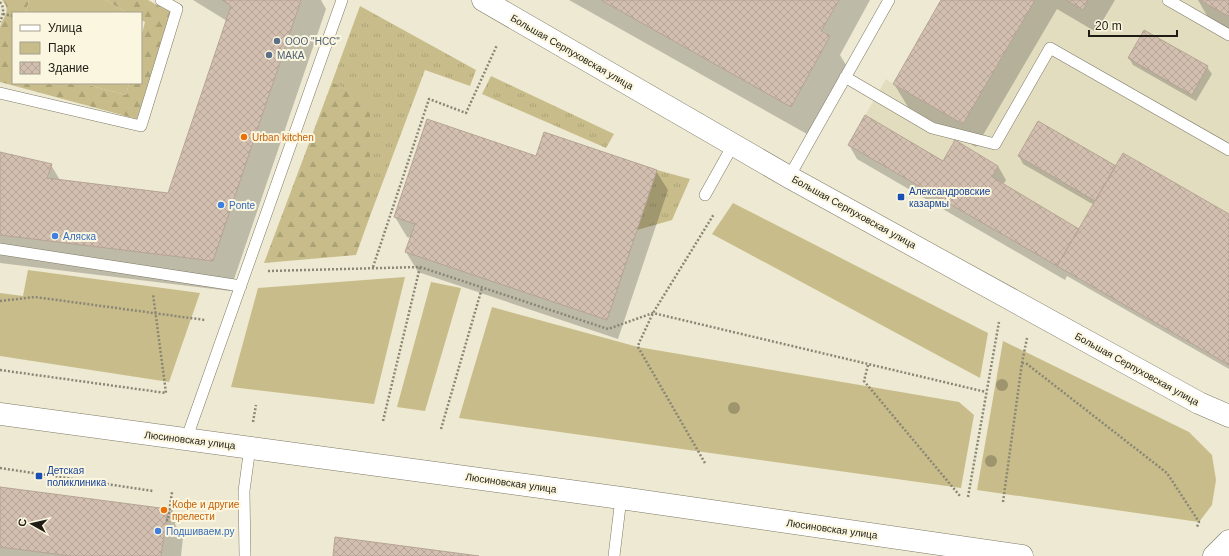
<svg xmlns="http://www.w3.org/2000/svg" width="1229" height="556" viewBox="0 0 1229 556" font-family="Arial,sans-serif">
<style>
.built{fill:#e3ddc0}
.grass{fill:url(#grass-tufts)}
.forest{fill:url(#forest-firs)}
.park{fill:#c8bd8a}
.shadow{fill:#0003}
.building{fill:url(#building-cross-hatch);stroke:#b6a495}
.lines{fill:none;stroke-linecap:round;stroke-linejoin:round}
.lane-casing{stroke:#7e7965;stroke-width:12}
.secondary-casing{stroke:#7e7965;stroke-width:23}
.primary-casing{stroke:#7e7965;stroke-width:23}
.path{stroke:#898676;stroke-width:2.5;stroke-dasharray:2 2;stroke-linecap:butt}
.lane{stroke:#fff;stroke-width:11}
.secondary{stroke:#fff;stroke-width:22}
.primary{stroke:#fff;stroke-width:22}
.tree{fill:#9e956f}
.service-dot{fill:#5c6f8a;stroke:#fbf6df;stroke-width:1.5}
.food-dot{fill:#e8710a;stroke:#fbf6df;stroke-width:1.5}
.transit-dot{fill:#1a4fb4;stroke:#fbf6df;stroke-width:1.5}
.shop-dot{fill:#3f7fe0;stroke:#fbf6df;stroke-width:1.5}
.labels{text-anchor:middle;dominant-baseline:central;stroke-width:4;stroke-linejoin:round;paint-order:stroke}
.service-label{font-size:10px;fill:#4e5e75;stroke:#fbf6df;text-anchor:start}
.street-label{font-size:10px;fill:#1e1c14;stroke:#fbf6df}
.food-label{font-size:10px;fill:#c56008;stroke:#fbf6df;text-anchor:start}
.transit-label{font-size:10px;fill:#164399;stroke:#fbf6df;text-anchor:start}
.shop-label{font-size:10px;fill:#366cbe;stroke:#fbf6df;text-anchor:start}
</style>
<defs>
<pattern id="grass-tufts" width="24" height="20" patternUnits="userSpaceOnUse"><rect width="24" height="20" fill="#c8bd8a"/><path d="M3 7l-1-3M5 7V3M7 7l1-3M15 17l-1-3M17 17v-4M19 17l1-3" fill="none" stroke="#aba276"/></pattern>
<pattern id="forest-firs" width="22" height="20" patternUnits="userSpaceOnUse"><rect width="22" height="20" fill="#c8bd8a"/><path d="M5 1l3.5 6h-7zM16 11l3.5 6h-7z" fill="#aba276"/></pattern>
<pattern id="building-cross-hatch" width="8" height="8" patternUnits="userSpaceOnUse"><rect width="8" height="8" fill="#d2bfaf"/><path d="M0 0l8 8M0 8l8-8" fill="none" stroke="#b4a496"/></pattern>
</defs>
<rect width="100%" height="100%" fill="#eee9d2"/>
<!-- built -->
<path class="built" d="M 942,0 L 1229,0 L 1229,214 L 1123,153 L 1057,266 L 848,145 L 886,79 L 893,84 Z"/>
<!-- grass -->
<path class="grass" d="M 360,6 L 476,70 L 470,86 L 425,70 L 370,216 L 370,103 L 332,82 Z
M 491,76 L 614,134 L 606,148 L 482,94 Z
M 657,170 L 690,179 L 672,220 L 637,230 Z"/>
<!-- forest -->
<path class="forest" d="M 2,0 L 29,0 L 26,13 L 13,13 L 13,83 L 81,83 L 126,95 L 129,83 L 141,83 L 141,38 L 145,22 L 141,20 L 141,13 L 128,13 L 105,0 L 148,0 L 170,12 L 137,119 L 0,82 C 0,64 0,46 0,28 C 1,19 13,11 2,0 Z
M 332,82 L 370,102 L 370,216 L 356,255 L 264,263 Z"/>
<!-- park -->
<path class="park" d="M 29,0 L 105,0 L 128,13 L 26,13 Z
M 81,83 L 129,83 L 126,95 Z
M 733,203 L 988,333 L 980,378 L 712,234 Z
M 28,270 L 200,293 L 169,382 L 0,356 L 0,293 L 23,296 Z
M 405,277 L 374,404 L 231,387 L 258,288 Z
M 431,282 L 461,288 L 425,411 L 397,407 Z
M 492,307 L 638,347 L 959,402 L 974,415 L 961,488 L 459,418 Z
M 1003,341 L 1189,432 L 1212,455 L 1216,480 L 1212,505 L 1199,522 L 977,490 Z"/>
<!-- shadow -->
<path class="shadow" d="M 193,0 L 321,0 L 326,9 L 230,291 L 0,263 L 0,153 L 51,165 L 60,180 L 169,194 L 227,21 Z
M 569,0 L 870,0 L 840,55 L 846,65 L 807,134 Z
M 943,0 L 1115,0 L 1096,32 L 1057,9 L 976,147 L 908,107 L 894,84 Z
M 1198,0 L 1229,0 L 1229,32 L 1210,21 Z
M 1129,58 L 1207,67 L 1212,74 L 1196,101 L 1133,65 Z
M 849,145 L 943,162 L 998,166 L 1006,180 L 1003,185 L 1079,231 L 1094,205 L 1023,164 L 1019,156 L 1116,168 L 1229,215 L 1229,369 L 1067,276 L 1065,280 L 857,159 Z
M 656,171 L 668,190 L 618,339 L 418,272 L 406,252 L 411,238 L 407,237 L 395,217 Z
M 0,488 L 172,511 L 176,518 L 175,524 L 183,538 L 181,556 L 0,556 Z"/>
<!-- building -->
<path class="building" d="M 222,0 L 301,0 L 213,261 L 0,235 L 0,152 L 52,164 L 47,178 L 168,193 L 231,6 Z
M 601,0 L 839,0 L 821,31 L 830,36 L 791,107 Z
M 941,0 L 1035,0 L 963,124 L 893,84 Z
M 1066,0 L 1088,0 L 1083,10 Z
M 1200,0 L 1229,0 L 1229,15 L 1228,16 Z
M 1144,30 L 1208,66 L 1192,95 L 1128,58 Z
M 865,115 L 943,161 L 955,140 L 998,166 L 992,177 L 1079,229 L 1057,266 L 848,145 Z
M 427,119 L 536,156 L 544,132 L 657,170 L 607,320 L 405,252 L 415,224 L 394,217 Z
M 1038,121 L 1116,166 L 1095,201 L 1018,156 Z
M 1123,153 L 1229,214 L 1229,365 L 1057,266 Z
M 0,487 L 168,509 L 161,556 L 70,556 L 0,547 Z
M 168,509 L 172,510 L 171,522 L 166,521 Z
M 335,537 L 479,556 L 333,556 Z"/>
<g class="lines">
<!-- lane casing -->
<g class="lane-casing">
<path id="lane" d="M 1168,0 L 1229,35
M 845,77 L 932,128 L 995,144 L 1050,48 L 1229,150
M 0,93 L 141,126 L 177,9 L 161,0
M 789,177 L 889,0
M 705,195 L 733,145
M 0,249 L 241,286
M 186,440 L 342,0
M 245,556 L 244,491 L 250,447
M 614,556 L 621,498"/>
</g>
<!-- secondary casing -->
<g class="secondary-casing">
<path id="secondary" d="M 483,0 L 789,177 L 1199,403 L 1229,416
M 1214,556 L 1229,541"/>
</g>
<!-- primary casing -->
<g class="primary-casing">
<path id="primary" d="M 0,414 L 621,498 L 1022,556"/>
</g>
<!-- path -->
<path class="path" d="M 0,2 C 5,8 3,15 0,22
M 3,14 L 13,16
M 373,267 L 429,99 L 466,113 L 497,45
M 268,271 L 420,267 L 608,329 L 653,313 L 986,392
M 0,301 L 35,297 L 205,320
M 1022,363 L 1027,364 L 1167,473 L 1199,522 L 1197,527
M 868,365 L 864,381 L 960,496
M 0,370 L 166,393 L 153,294
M 383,421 L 420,267
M 253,422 L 256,405
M 441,429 L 482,288
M 705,463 L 638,347 L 639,343 L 653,313 L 714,214
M 0,468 L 153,491
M 968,497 L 999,322
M 1003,502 L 1022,363 L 1027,338
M 166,520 L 168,520 L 172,492"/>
<!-- lane -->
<use href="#lane" class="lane"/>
<!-- secondary -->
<use href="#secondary" class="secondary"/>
<!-- primary -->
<use href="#primary" class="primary"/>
</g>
<!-- trees -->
<g class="tree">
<circle cx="1002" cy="385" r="6"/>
<circle cx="734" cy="408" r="6"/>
<circle cx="991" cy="461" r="6"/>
</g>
<!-- markers -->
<g class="service-dot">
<circle cx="277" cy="41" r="4"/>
<circle cx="269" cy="55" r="4"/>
</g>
<g class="food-dot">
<circle cx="244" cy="137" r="4"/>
<circle cx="164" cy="510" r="4"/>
</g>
<g class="transit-dot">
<rect x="897" y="193" width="8" height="8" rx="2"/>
<rect x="35" y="472" width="8" height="8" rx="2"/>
</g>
<g class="shop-dot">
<circle cx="221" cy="205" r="4"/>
<circle cx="55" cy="236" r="4"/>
<circle cx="158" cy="531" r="4"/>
</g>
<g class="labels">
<!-- service labels -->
<g class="service-label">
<text x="285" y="41">ООО "НСС"</text>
<text x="277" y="55">МАКА</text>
</g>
<!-- street labels -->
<g class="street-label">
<text transform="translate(572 52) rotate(30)">Большая Серпуховская улица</text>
<text transform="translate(854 212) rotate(29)">Большая Серпуховская улица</text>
<text transform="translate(1137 369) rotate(29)">Большая Серпуховская улица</text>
<text transform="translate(190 440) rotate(7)">Люсиновская улица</text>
<text transform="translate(511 483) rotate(8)">Люсиновская улица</text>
<text transform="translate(832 529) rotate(8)">Люсиновская улица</text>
</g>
<!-- food labels -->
<g class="food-label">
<text x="252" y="137">Urban kitchen</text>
<text x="172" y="504">Кофе и другие<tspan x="172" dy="12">прелести</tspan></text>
</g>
<!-- transit labels -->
<g class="transit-label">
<text x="909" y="191">Александровские<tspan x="909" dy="12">казармы</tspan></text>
<text x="47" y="470">Детская<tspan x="47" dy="12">поликлиника</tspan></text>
</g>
<!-- shop labels -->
<g class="shop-label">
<text x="229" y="205">Ponte</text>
<text x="63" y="236">Аляска</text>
<text x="166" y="531">Подшиваем.ру</text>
</g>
</g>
<!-- legend -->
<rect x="12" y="12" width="130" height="72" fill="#fbf6df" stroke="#a39f8e"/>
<rect x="20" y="25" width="20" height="6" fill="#ffffff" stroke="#a39f8e"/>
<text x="48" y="32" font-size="12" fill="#1e1c14">Улица</text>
<rect x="20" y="42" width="20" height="12" fill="#c8bd8a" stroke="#a39f8e"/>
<text x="48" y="52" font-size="12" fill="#1e1c14">Парк</text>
<rect x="20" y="62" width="20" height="12" fill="url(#building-cross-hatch)" stroke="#a39f8e"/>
<text x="48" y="72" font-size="12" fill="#1e1c14">Здание</text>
<!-- north arrow -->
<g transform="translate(32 524) rotate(278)" stroke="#fbf6df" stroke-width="3" paint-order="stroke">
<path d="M0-3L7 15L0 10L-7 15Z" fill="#1e1c14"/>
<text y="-6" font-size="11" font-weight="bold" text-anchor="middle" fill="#1e1c14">С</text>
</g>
<!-- scale -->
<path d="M1089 30v6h88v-6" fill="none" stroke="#1e1c14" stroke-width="2"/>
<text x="1095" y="30" font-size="12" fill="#1e1c14" stroke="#fbf6df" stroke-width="3" paint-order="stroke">20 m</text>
</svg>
